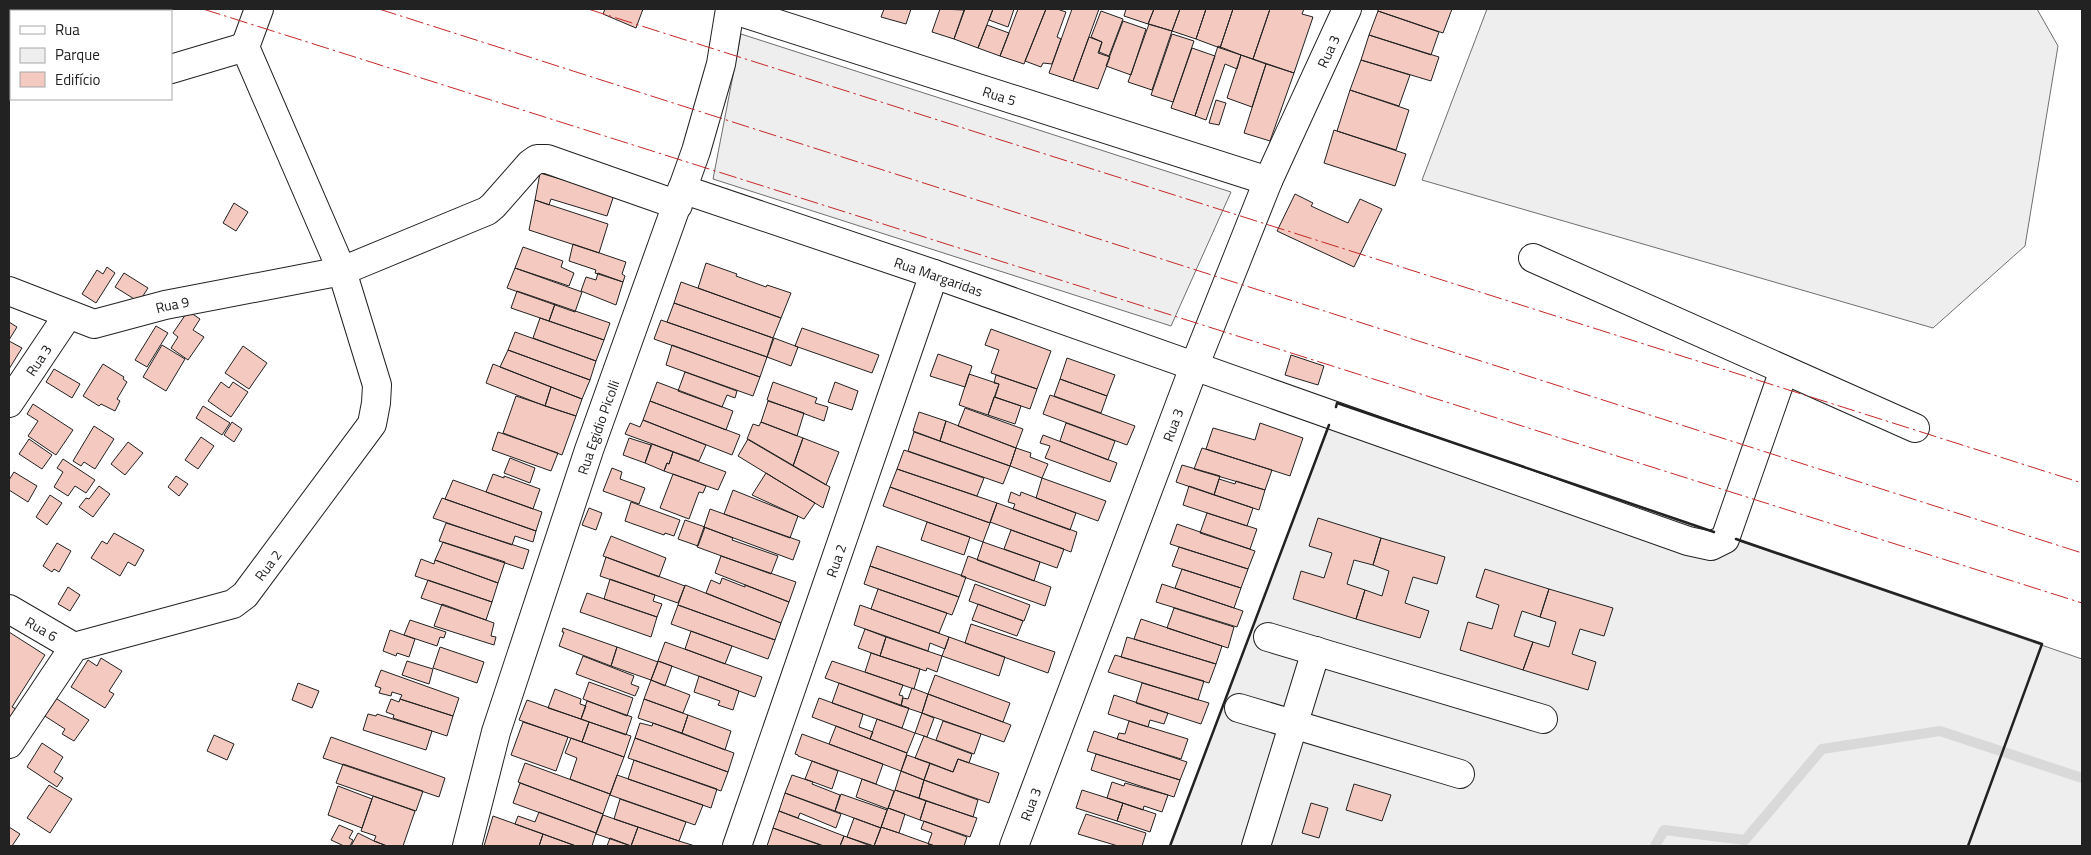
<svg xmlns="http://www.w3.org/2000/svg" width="2091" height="855" viewBox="0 0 2091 855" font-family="'Titillium Web',sans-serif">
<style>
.green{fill:#eee;stroke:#6f6f6f}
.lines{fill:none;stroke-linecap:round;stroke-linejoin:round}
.stream{stroke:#d9d9d9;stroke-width:10}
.building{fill:#f3c9c0;stroke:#222}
.minor-casing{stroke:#222;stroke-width:30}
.minor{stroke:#fff;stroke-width:28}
.wall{stroke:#222;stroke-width:2.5}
.power{stroke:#c62828;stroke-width:1;stroke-dasharray:18 4 2.5 4;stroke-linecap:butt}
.labels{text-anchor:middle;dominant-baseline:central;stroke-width:4;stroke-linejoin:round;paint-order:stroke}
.street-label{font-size:14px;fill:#222;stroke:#fff}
</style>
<rect width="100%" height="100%" fill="#fff"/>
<!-- green -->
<path class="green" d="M 1487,9 L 2037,9 L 2058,46 L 2025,246 L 1933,328 L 1422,180 Z
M 741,34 L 1231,192 L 1171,326 L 713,179 Z
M 1337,403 L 2082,659 L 2082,846 L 1170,846 Z"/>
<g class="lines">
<!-- stream -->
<path class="stream" d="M 1655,846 L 1664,830 L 1745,840 L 1822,749 L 1940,731 L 2082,778"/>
</g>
<!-- building -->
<path class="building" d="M 605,9 L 643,9 L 636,28 L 603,14 Z
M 884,9 L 911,9 L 906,24 L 881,17 Z
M 940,9 L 964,10 L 954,39 L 932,32 Z
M 965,9 L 993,9 L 978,48 L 954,39 Z
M 993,9 L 1014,9 L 1008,27 L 989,20 Z
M 1018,9 L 1046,9 L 1024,64 L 1000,56 Z
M 1046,9 L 1057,9 L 1066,12 L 1057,37 L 1061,39 L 1052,64 L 1043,63 L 1041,67 L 1025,61 Z
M 1072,9 L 1099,9 L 1073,81 L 1049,73 Z
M 1126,9 L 1154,9 L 1148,24 L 1124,16 Z
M 1154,9 L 1180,9 L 1172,31 L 1148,24 Z
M 1180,9 L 1206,9 L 1196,39 L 1172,31 Z
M 1206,9 L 1233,9 L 1220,48 L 1196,39 Z
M 1233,9 L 1270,9 L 1253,59 L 1220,48 Z
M 1270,9 L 1304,9 L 1302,14 L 1313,17 L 1294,73 L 1253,59 Z
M 1378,9 L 1452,9 L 1443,33 L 1378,11 Z
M 1101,11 L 1123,19 L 1109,56 L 1099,52 L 1102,42 L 1091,37 Z
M 1378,11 L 1439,32 L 1431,55 L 1369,35 Z
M 1123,21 L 1146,29 L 1131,75 L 1106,66 Z
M 1149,24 L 1172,31 L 1152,90 L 1128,82 Z
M 987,25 L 1009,33 L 1000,56 L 978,48 Z
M 1172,34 L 1194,41 L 1173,102 L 1151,95 Z
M 1369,35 L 1439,57 L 1431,81 L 1361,60 Z
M 1089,37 L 1102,42 L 1098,53 L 1110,57 L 1098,89 L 1073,81 Z
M 1218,46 L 1241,55 L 1237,69 L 1225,64 L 1206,120 L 1195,116 Z
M 1192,48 L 1215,56 L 1195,116 L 1171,108 Z
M 1241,55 L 1266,64 L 1252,107 L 1227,98 Z
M 1361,60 L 1410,75 L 1399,106 L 1350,90 Z
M 1266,64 L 1294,73 L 1270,141 L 1244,133 Z
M 1350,90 L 1409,110 L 1396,150 L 1337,131 Z
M 1216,100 L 1226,103 L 1219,125 L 1209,123 Z
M 1334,130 L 1406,154 L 1395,186 L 1324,163 Z
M 540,173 L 614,195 L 607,216 L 551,199 L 549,205 L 535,200 Z
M 1295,194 L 1313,203 L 1311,206 L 1348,223 L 1360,199 L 1382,209 L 1354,267 L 1277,231 Z
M 535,200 L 608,224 L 599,253 L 529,230 Z
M 234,203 L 248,212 L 236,231 L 223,223 Z
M 573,244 L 626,262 L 622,274 L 625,276 L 623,282 L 595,273 L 596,270 L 569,261 Z
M 523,247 L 563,261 L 561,267 L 574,273 L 569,286 L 515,268 Z
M 706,263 L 737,274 L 736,276 L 766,287 L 767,285 L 791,293 L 781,318 L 698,288 Z
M 107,267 L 115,273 L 96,303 L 82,294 L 97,270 L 103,274 Z
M 515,268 L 582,292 L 575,312 L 507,288 Z
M 124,273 L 148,288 L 139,302 L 115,287 Z
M 598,273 L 623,282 L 616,305 L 581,291 L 586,277 L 596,280 Z
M 681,282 L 781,318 L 773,338 L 674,303 Z
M 517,291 L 555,304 L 549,321 L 511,308 Z
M 674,303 L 773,338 L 767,357 L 667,322 Z
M 555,304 L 610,323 L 604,340 L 549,321 Z
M 188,311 L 200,319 L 193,330 L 204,337 L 188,360 L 171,348 L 178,337 L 173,333 Z
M 540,318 L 604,340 L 596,361 L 533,338 Z
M 661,320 L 767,357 L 760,377 L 654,339 Z
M 9,322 L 17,327 L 9,340 Z
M 156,326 L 168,333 L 147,367 L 135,360 Z
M 802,328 L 879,355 L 872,373 L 795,346 Z
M 991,329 L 1051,351 L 1037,389 L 991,373 L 999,350 L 985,345 Z
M 515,332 L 596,361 L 590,380 L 508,350 Z
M 774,338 L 798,347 L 791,366 L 767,357 Z
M 9,341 L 22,348 L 9,369 Z
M 162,345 L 185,359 L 166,391 L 143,377 Z
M 672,345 L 760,377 L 753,396 L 666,365 Z
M 243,346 L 267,363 L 249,389 L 225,373 Z
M 508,350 L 590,380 L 582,399 L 500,367 Z
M 938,354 L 972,366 L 965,387 L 930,376 Z
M 1291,355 L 1324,366 L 1318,385 L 1285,375 Z
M 1067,358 L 1115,375 L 1107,396 L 1060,379 Z
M 103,364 L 124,377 L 123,379 L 127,382 L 117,399 L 120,401 L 115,411 L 101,404 L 99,406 L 83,396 Z
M 493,364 L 551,387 L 545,406 L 486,383 Z
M 54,369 L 80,384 L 72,398 L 46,382 Z
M 685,372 L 737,391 L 735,398 L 727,395 L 722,407 L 678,391 Z
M 969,374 L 999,384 L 988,415 L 959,405 Z
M 996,375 L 1037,389 L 1030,409 L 995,397 L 999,384 L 994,383 Z
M 1060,379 L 1107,396 L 1101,413 L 1054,396 Z
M 221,382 L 229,388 L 233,382 L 248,392 L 231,417 L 208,401 Z
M 657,382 L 733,411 L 726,430 L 650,401 Z
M 773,382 L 817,398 L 815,403 L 828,407 L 824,421 L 767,400 Z
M 835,382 L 858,391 L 852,410 L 828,402 Z
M 551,387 L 582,399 L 576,416 L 545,406 Z
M 1050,395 L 1135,426 L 1127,445 L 1043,414 Z
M 516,396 L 576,416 L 562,455 L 503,433 Z
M 994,397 L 1021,406 L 1015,424 L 988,415 Z
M 650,401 L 740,435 L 732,455 L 643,420 Z
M 768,401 L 804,413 L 797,436 L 761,422 Z
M 33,404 L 73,430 L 56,455 L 28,436 L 38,421 L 27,414 Z
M 203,406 L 230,423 L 222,435 L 196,418 Z
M 965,408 L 1023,429 L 1016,448 L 958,426 Z
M 919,412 L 946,421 L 940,441 L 913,431 Z
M 643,420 L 706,445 L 699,461 L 625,434 L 630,423 L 640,427 Z
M 946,421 L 1016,448 L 1010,466 L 940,441 Z
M 232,422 L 242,429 L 234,442 L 224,435 Z
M 761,422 L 803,438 L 793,466 L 747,439 L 753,424 L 759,426 Z
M 1066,423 L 1115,441 L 1108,460 L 1060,441 Z
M 1260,423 L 1303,438 L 1290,476 L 1206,449 L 1213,428 L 1255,440 Z
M 94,426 L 114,439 L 95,469 L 84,462 L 81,466 L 73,461 Z
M 498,432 L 558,453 L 551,471 L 492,450 Z
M 914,432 L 1010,466 L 1003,484 L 908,451 Z
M 1043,435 L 1117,463 L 1110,482 L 1045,458 L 1050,446 L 1040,443 Z
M 201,437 L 214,446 L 198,469 L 185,460 Z
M 629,438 L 651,445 L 645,463 L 623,455 Z
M 803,438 L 839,452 L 826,485 L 793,466 Z
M 29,439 L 52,455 L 42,469 L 19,454 Z
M 748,439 L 830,487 L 823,508 L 738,456 Z
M 128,442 L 143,453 L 125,475 L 111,464 Z
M 652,444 L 673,452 L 669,464 L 667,463 L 664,471 L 645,463 Z
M 1016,448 L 1031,453 L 1030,457 L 1048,464 L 1042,478 L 1010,466 Z
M 1202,448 L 1272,470 L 1265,490 L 1194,469 Z
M 904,450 L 984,478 L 977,496 L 897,469 Z
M 673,452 L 726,472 L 718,490 L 664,471 L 667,463 L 669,464 Z
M 510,458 L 535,468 L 530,483 L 504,473 Z
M 63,459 L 95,480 L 86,493 L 75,486 L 68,496 L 54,487 L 63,472 L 57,468 Z
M 1182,465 L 1220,476 L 1214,495 L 1176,482 Z
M 612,468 L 622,472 L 620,479 L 645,488 L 639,504 L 603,491 Z
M 897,469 L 997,503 L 990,523 L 890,487 Z
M 14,472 L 37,486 L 28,502 L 9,490 L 9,480 Z
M 766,473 L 815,503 L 804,519 L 752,495 Z
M 493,474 L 504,478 L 504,476 L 540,489 L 533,509 L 486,492 Z
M 673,474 L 706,486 L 703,493 L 699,492 L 689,519 L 660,508 Z
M 176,476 L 188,484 L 179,496 L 168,487 Z
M 1042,478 L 1106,501 L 1098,521 L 1036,498 Z
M 1219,479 L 1235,484 L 1236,481 L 1265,490 L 1259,510 L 1214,495 Z
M 453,480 L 542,512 L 536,531 L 445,499 Z
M 99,486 L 110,494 L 93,517 L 79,507 L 86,498 L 89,499 Z
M 1189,486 L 1253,508 L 1247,526 L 1183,505 Z
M 890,487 L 990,523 L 983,542 L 883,506 Z
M 733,490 L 798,516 L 790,538 L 724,514 Z
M 1011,492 L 1020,496 L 1021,492 L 1076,513 L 1070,530 L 1013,509 L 1015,504 L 1008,502 Z
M 50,495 L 62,503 L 47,525 L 36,517 Z
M 442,498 L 536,531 L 533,542 L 515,536 L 512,545 L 433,518 Z
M 631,502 L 680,520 L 674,536 L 665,533 L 664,535 L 625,521 Z
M 997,503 L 1077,532 L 1071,552 L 990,522 Z
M 589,508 L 602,513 L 596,530 L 582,525 Z
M 710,509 L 800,541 L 793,560 L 704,527 Z
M 1207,513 L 1257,529 L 1250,549 L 1200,533 Z
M 1318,518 L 1381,538 L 1373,565 L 1354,560 L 1347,584 L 1365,590 L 1356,619 L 1293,599 L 1301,571 L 1324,578 L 1332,553 L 1309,546 Z
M 685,520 L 705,527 L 698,546 L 678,539 Z
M 927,522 L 970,537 L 964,555 L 921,540 Z
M 446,523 L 529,550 L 523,569 L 439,541 Z
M 1177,524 L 1255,551 L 1248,569 L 1170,544 Z
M 704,527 L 733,538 L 732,540 L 778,556 L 771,574 L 697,547 Z
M 1011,530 L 1064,549 L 1057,568 L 1004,549 Z
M 114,533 L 144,550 L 135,566 L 128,562 L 120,576 L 91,558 L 102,541 L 107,544 Z
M 611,536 L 666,558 L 659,577 L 603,556 Z
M 1381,538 L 1445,557 L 1437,584 L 1413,577 L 1405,603 L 1429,611 L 1420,638 L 1356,619 L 1365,590 L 1382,596 L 1389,571 L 1373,565 Z
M 443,542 L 505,562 L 498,583 L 435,560 Z
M 983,542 L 1040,562 L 1034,581 L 977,560 Z
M 57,543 L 71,551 L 59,572 L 54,569 L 52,572 L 43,566 Z
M 877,546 L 966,577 L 959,597 L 870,566 Z
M 1179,547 L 1248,569 L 1241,588 L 1172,566 Z
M 721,556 L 796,582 L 789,602 L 715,573 Z
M 968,556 L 1051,587 L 1045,606 L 961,576 Z
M 606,557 L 685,586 L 678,603 L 600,576 Z
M 421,559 L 434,564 L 435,560 L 498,583 L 492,602 L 415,576 Z
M 870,566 L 959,597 L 952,615 L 864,584 Z
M 1182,569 L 1241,588 L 1234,608 L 1175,588 Z
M 1485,569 L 1549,589 L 1540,617 L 1522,611 L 1514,636 L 1533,642 L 1523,670 L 1460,650 L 1468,622 L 1492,629 L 1499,605 L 1476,597 Z
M 722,578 L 745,587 L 745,585 L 789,602 L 781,623 L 706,593 L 711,580 L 720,584 Z
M 610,579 L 655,595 L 653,601 L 662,604 L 657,617 L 604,599 Z
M 428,580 L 492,602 L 486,620 L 421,598 Z
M 975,584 L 1030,605 L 1024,621 L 969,601 Z
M 1162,584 L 1243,611 L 1237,627 L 1156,602 Z
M 685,585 L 781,623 L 775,640 L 678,605 Z
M 68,587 L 80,595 L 70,611 L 58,604 Z
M 878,589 L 947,613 L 939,633 L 871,609 Z
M 1549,589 L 1613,608 L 1604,636 L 1580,629 L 1572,654 L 1596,662 L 1588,690 L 1523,670 L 1533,642 L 1549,647 L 1556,622 L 1540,617 Z
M 587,593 L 657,617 L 651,637 L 580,612 Z
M 442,604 L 494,623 L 491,636 L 496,637 L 494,645 L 434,626 Z
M 978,604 L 1023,621 L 1017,636 L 972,620 Z
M 678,605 L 775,640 L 768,659 L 671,624 Z
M 860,605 L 949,637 L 945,649 L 930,643 L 928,651 L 854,625 Z
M 1174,608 L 1234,627 L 1228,648 L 1167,628 Z
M 1141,619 L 1222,646 L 1216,664 L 1134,639 Z
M 410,620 L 446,632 L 444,638 L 440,637 L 437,646 L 404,635 Z
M 971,624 L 1055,652 L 1048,673 L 965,643 Z
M 563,628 L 617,647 L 611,666 L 559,646 L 564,632 L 562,632 Z
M 865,629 L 886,637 L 880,656 L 858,648 Z
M 390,630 L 415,639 L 409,657 L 397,653 L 396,656 L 383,651 Z
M 691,631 L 732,646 L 725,664 L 685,649 Z
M 9,632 L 45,655 L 12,707 L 18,710 L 9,724 Z
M 886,637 L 942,656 L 937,672 L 927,668 L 926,671 L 880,656 Z
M 949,637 L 1005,657 L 999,676 L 942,656 Z
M 1127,637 L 1216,664 L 1209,683 L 1121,657 Z
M 665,642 L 762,677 L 755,697 L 658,661 Z
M 440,647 L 484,662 L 477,683 L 433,668 Z
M 617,647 L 658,662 L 651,680 L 611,666 Z
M 871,653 L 920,669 L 914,689 L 865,672 Z
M 1115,655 L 1204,681 L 1198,700 L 1108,672 Z
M 583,656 L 634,676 L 631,684 L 639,687 L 635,696 L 576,674 Z
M 101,658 L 122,671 L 109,691 L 114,694 L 105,708 L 71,687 L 88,660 L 97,666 Z
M 407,661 L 433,669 L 429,684 L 402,675 Z
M 658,661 L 672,666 L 665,686 L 651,680 Z
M 832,661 L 903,685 L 899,695 L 903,696 L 901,706 L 825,678 Z
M 381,670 L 459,698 L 453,716 L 400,699 L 402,695 L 392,692 L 391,696 L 379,693 L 381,688 L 375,686 Z
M 935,675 L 1010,703 L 1003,722 L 928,694 Z
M 699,676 L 739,691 L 733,710 L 718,705 L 720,701 L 694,692 Z
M 651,680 L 690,695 L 683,713 L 644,699 Z
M 589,682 L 633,698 L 627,716 L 583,699 Z
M 298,683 L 319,691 L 312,708 L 292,700 Z
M 839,683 L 909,708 L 902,728 L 832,703 Z
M 1142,683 L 1209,703 L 1201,724 L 1136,703 Z
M 912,688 L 928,694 L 922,713 L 901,706 L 903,698 L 908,699 Z
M 555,689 L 581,699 L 580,704 L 586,706 L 581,719 L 548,708 Z
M 928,694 L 1011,725 L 1004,742 L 922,713 Z
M 51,695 L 89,720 L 74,741 L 62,734 L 65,729 L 40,713 Z
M 1114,695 L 1168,713 L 1164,724 L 1150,720 L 1148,727 L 1108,714 Z
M 819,698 L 863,714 L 859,727 L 873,732 L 870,739 L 812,717 Z
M 391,699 L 399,702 L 400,699 L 453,716 L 447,736 L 393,718 L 394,715 L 386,712 Z
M 644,699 L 688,715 L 682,733 L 638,718 Z
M 527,700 L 589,722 L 582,742 L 519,720 Z
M 587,701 L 632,717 L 626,735 L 581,719 Z
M 922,713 L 934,718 L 927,737 L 915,733 Z
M 368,714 L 376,716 L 377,714 L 432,731 L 426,750 L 363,730 Z
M 688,715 L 731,731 L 725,750 L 682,733 Z
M 877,719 L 915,733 L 907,753 L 870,739 Z
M 943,721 L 981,734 L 974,754 L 936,740 Z
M 1129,721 L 1188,739 L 1181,759 L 1117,739 L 1119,733 L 1125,734 Z
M 523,722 L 568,737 L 556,771 L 511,755 Z
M 589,722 L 631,736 L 624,757 L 582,742 Z
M 640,723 L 652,726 L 653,723 L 734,753 L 728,772 L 635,738 Z
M 836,726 L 907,753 L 901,771 L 829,744 Z
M 1094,731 L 1187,762 L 1180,780 L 1087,751 Z
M 802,734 L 883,764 L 876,784 L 798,756 L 798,755 L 795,754 Z
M 214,735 L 234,744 L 227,760 L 207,751 Z
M 924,736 L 972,754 L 969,763 L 958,759 L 953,772 L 915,758 Z
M 331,737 L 445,778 L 439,797 L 323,758 Z
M 571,738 L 624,757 L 610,794 L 570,779 L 577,758 L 565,753 Z
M 635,738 L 728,772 L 721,791 L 628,758 Z
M 42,743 L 63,757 L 54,772 L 63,778 L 57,787 L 27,767 Z
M 1096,754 L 1180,780 L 1174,797 L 1091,770 Z
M 907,755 L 930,763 L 924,780 L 901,771 Z
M 958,759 L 999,773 L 989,803 L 924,780 L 930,763 L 953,772 Z
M 634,760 L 717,789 L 711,808 L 628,779 Z
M 812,761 L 838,771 L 832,789 L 805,779 Z
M 525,763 L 610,794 L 603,814 L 518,782 Z
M 343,764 L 423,791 L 416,811 L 336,783 Z
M 901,771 L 924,780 L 919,798 L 895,790 Z
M 617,775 L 703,805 L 695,825 L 610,795 Z
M 792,775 L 813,782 L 812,784 L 840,795 L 835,811 L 785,793 Z
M 862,779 L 894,791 L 888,809 L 856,797 Z
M 924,780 L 978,800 L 973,817 L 919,798 Z
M 1112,782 L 1124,786 L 1125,783 L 1168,795 L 1162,812 L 1144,806 L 1143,810 L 1107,798 Z
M 520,783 L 603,814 L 596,833 L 513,803 Z
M 1354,784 L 1391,795 L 1382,821 L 1346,810 Z
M 49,785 L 72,799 L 50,833 L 27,818 Z
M 338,786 L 372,799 L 362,828 L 328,815 Z
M 895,790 L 926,801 L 920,820 L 888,808 Z
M 1082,790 L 1123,803 L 1117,821 L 1076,808 Z
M 785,793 L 841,814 L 836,828 L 800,813 L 798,818 L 779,811 Z
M 841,794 L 887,810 L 881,828 L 835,811 Z
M 373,796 L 415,811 L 403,846 L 387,846 L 374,841 L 376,836 L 361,831 Z
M 620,799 L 686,822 L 679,841 L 614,819 Z
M 926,801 L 977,818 L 970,837 L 920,820 Z
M 1123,803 L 1156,814 L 1150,832 L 1117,821 Z
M 1311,803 L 1328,808 L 1319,838 L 1302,833 Z
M 888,808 L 905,814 L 899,833 L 881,827 Z
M 779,811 L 844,836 L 840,846 L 824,846 L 773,828 Z
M 539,812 L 596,833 L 592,846 L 576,846 L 515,824 L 518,816 L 535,822 Z
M 1086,814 L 1146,833 L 1142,846 L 1118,846 L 1078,834 Z
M 603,815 L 638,827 L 631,846 L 596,834 Z
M 493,816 L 543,834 L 539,846 L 484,846 Z
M 854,818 L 881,828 L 874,846 L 847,837 Z
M 924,821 L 967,837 L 964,846 L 935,846 L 928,844 L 932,833 L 921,829 Z
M 339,825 L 353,831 L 349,838 L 353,840 L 350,846 L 344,846 L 331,840 Z
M 9,827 L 20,834 L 12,846 L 9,846 Z
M 638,827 L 679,841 L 695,846 L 631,846 Z
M 881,827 L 899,833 L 935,846 L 874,846 Z
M 773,828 L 820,845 L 819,846 L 767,846 Z
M 358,833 L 374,841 L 387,846 L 351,846 Z
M 543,834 L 576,846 L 539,846 Z
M 844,836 L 847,837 L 871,846 L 840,846 Z
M 610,838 L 631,846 L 607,846 Z"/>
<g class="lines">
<!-- minor casing -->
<g class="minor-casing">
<g id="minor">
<path id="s1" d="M 731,9 L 1268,181"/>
<path d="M 9,69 L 11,66"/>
<path d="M 171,69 L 245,47"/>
<path id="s2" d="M 682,189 L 934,274 L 1688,541 L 1711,546 L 1725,539 L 1784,370"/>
<path d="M 1533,258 L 1915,428"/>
<path id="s3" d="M 9,291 L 94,324 L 165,305 L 342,271 L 487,211 L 493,206 L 530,164 L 537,159 L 547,159 L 678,205"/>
<path id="s4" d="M 9,403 L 68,315"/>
<path id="s5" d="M 9,609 L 74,647"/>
<path d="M 1268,637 L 1543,719"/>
<path d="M 1239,708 L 1460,774"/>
<path id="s6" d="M 9,744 L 74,647 L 233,604 L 245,595 L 372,424 L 376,403 L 377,385 L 342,271 L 245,47 L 259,9"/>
<path id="s7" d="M 467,846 L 496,732 L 589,450 L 696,151 L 721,64 L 730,9"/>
<path id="s8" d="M 737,846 L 934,274"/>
<path id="s9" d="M 1014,846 L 1194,367 L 1268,181 L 1347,9"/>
<path d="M 1256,846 L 1316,651"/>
</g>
</g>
<!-- minor -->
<use href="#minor" class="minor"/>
<!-- wall -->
<path class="wall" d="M 1336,407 L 1337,403 L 1714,532
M 1736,539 L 2042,644 L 1968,846
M 1170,846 L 1329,425"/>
<!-- power -->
<path class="power" d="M 203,9 L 2082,603
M 379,9 L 2082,553
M 588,9 L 2082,483"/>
</g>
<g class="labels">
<!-- street labels -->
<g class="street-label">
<text stroke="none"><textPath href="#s9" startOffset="855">Rua 3</textPath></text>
<text stroke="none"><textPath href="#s1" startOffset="282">Rua 5</textPath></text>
<text stroke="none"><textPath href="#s2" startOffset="271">Rua Margaridas</textPath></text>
<text stroke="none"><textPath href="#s3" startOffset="172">Rua 9</textPath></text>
<text stroke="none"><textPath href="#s4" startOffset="52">Rua 3</textPath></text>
<text stroke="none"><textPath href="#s9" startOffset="450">Rua 3</textPath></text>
<text stroke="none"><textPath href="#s7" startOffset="439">Rua Egidio Picolli</textPath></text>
<text stroke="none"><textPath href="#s8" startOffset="302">Rua 2</textPath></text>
<text stroke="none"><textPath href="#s6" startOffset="334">Rua 2</textPath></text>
<text stroke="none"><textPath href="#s5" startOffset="38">Rua 6</textPath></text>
<text stroke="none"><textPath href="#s9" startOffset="45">Rua 3</textPath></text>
</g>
</g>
<!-- border -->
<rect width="2091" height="855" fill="none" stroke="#222222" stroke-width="20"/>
<!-- legend -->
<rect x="10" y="10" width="162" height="90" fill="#ffffff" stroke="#a7a7a7"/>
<rect x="20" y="26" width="25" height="8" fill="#ffffff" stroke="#a7a7a7"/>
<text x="55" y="35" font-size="15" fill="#222222">Rua</text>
<rect x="20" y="48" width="25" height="15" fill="#eeeeee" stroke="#a7a7a7"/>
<text x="55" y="60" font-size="15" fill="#222222">Parque</text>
<rect x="20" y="72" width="25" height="15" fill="#f3c9c0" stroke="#a7a7a7"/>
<text x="55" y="85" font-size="15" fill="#222222">Edifício</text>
</svg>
